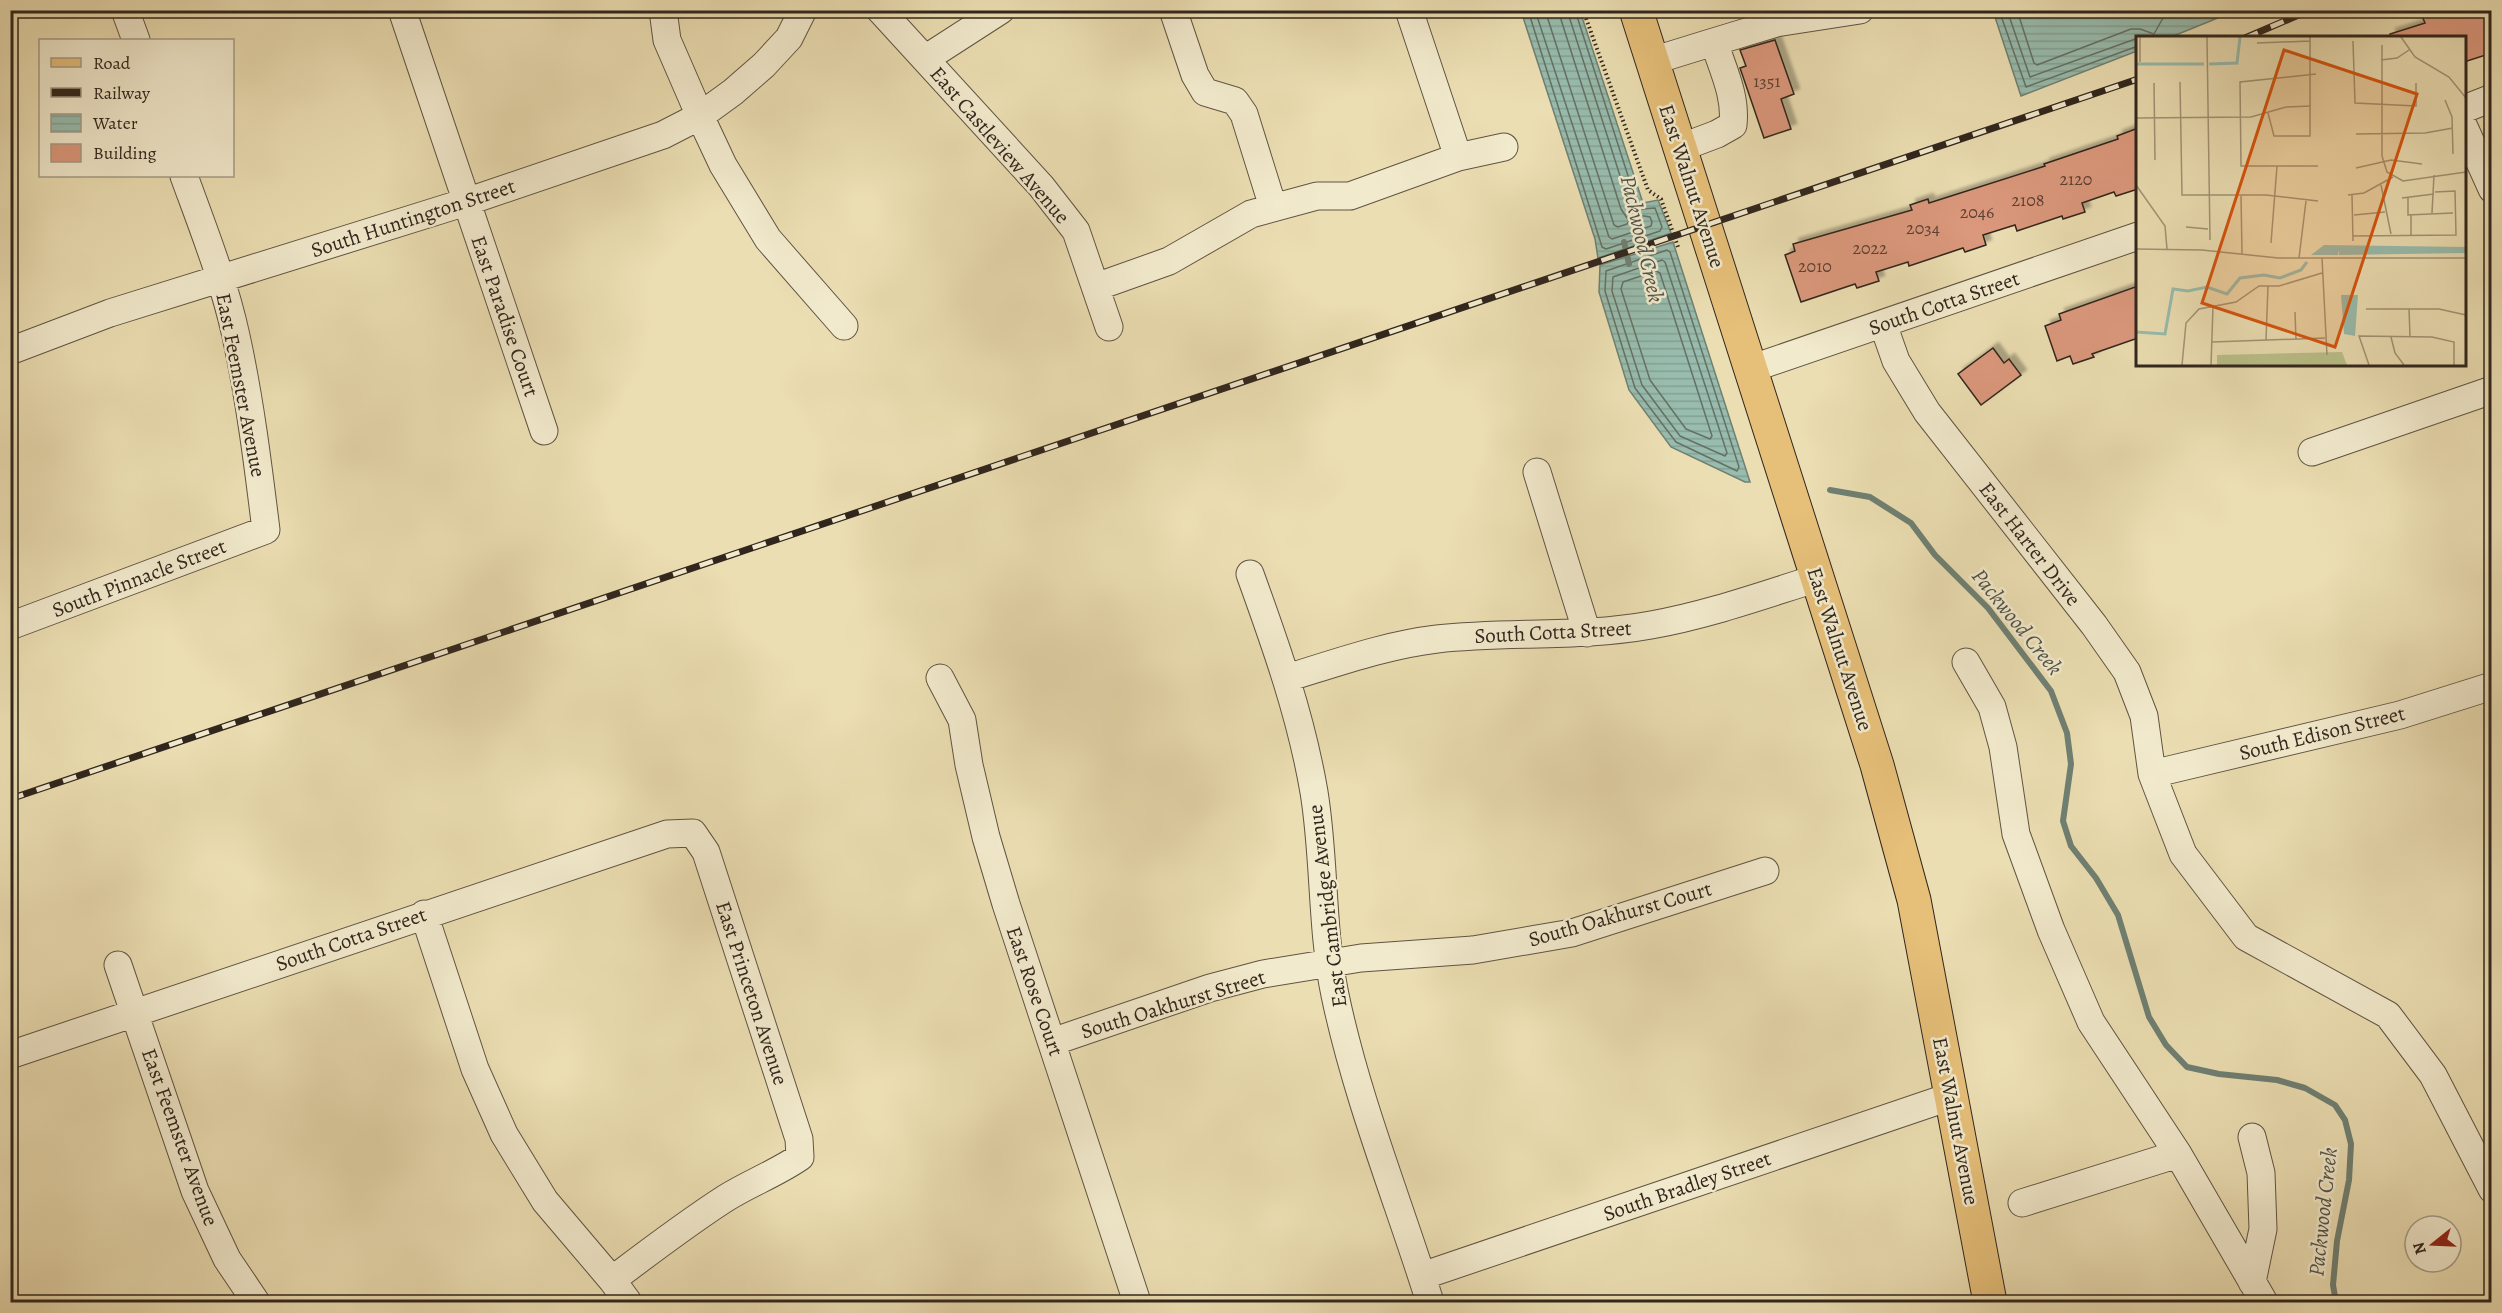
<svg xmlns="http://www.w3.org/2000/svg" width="2502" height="1313" viewBox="0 0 2502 1313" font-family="Alegreya,serif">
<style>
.water{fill:url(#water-rules);stroke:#6f8073;stroke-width:1.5}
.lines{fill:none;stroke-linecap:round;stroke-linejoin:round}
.shore{stroke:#647165;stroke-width:1.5}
.stream{stroke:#6f8073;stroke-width:6}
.building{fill:#db987b;stroke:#31261d;stroke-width:1.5;filter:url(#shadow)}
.minor-casing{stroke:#605442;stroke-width:29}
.major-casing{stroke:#31261d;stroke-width:35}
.path{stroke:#31261d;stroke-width:4;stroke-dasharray:1.5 3;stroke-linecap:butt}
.minor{stroke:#f2eacd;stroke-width:27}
.major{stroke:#e6bf79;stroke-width:33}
.rail-casing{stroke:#31261d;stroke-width:7}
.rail{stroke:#f2eacd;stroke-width:4.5;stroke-dasharray:14;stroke-linecap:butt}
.labels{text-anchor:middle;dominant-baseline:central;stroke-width:5;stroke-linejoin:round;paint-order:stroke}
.number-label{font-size:18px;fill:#5c4234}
.street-label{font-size:21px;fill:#31261d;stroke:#f2eacd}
.water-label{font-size:22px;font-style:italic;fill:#505348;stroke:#f2eacd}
.inset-river{fill:none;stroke:#98bcad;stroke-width:3}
.inset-road{fill:none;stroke:#a19476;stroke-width:1.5}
.view{fill:#d6540e;fill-opacity:0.15;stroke:#d6540e;stroke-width:3}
.inset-edge{fill:none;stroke:#31261d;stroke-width:3}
</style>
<defs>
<pattern id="water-rules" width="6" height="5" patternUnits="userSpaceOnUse" patternTransform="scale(1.5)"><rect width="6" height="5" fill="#98bcad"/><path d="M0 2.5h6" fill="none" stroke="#83a194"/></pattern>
<filter id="shadow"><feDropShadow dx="5.5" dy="-5.5" stdDeviation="1.5" flood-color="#0004"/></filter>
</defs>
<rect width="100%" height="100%" fill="#ebdeb2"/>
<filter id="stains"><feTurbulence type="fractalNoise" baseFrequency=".00333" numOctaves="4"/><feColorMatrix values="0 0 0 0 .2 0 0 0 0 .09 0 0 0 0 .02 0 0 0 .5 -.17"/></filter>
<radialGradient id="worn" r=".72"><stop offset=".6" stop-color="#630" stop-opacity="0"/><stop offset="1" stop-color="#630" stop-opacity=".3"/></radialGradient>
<!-- water -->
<path class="water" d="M 1521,11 L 1580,11 L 1643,203 L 1658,200 L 1671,233 L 1598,258 L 1595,239 Z
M 1993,11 L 1993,10 L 2235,11 L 2171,37 L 2138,38 L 2137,51 L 2021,96 Z
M 1673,242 L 1750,482 L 1745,482 L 1671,447 L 1629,390 L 1599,292 L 1600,265 Z"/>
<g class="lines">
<!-- shore -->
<path class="shore" d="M 1528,10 L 1602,247 L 1606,249 L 1660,231 L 1662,227 L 1655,208 L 1642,209 L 1637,204 L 1575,10
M 1535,10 L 1609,237 L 1612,239 L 1651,226 L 1652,222 L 1650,217 L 1638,215 L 1630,207 L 1567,10
M 1545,10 L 1614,225 L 1618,227 L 1627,224 L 1629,221 L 1621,209 L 1558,10
M 1999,10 L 2026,87 L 2138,46
M 2007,10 L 2030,77 L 2138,38
M 2017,10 L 2034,63 L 2037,65 L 2131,29 L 2140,29 L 2154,34 L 2163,18 L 2178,10
M 1667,250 L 1670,252 L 1739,467 L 1737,471 L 1676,442 L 1635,388 L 1605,291 L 1606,271 Z
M 1662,260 L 1665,262 L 1727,453 L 1725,456 L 1680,436 L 1642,385 L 1612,291 L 1613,277 Z
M 1656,271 L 1660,273 L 1712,436 L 1710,439 L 1686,429 L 1650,380 L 1621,289 L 1623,282 Z"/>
<!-- stream -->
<path class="stream" d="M 1624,242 L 1629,264
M 1830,490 L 1870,497 L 1911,523 L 1935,555 L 1988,608 L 2051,691 L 2067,733 L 2071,764 L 2063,821 L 2071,846 L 2096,878 L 2118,915 L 2149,1017 L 2166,1045 L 2187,1067 L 2219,1074 L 2277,1080 L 2305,1088 L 2335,1105 L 2345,1120 L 2351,1144 L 2349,1180 L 2337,1241 L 2333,1285 L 2336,1302"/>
</g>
<!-- building -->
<path class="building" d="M 2438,10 L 2492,10 L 2492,53 L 2464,62 L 2464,38 L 2391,38 L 2390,34 L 2425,23 L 2422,16 Z
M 1775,40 L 1794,94 L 1781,99 L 1791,129 L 1764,138 L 1740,68 L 1746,66 L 1740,50 Z
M 2138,128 L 2138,189 L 2116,196 L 2114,192 L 2082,203 L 2085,212 L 2063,219 L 2062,216 L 2017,231 L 2015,225 L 1983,235 L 1986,245 L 1965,252 L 1963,248 L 1909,266 L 1908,262 L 1876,272 L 1879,281 L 1857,288 L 1855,284 L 1801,302 L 1785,255 L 1795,251 L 1793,244 L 1912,210 L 1910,205 L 1928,199 L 1929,203 L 2045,166 L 2044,164 L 2118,139 L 2117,136 Z
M 2138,286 L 2138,338 L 2092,354 L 2094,357 L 2073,364 L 2070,356 L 2057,361 L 2045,326 L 2061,320 L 2059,314 Z
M 1993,348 L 2004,363 L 2009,359 L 2021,375 L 1981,405 L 1958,374 Z"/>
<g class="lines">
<!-- minor casing -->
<g class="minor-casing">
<path id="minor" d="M 125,10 L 136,40
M 402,10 L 544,431
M 663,10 L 667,40 L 700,116 L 723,165 L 768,239 L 844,326
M 880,10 L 1041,186 L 1076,231 L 1109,327
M 1173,10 L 1195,75 L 1205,92 L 1235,101 L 1244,114 L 1273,207
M 1409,10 L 1458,157
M 1707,44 L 1776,23 L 1860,10
M 925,59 L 1001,10
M 1652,61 L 1707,44 L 1716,48 C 1725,74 1736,98 1733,125 L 1717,134 L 1680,148
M 2464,109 L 2492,98
M 2464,127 L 2492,189
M 1096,287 L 1169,261 L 1251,214 L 1317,196 L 1350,196 L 1458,157 L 1504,147
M 1883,324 L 1896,361 L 1927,412 L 2094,625 L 2127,672 L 2144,716 L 2152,774 L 2183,854 L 2246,937 L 2388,1015 L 2433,1075 L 2492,1189
M 10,351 L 110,313 L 466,202 L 663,135 L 700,116 L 733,92 L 764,65 L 789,38 L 803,10
M 1750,369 L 2138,236
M 2312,452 L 2492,390
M 1537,472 L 1587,633
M 1250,574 C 1276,646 1301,716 1314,792 C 1325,859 1321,928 1335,995 C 1357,1100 1398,1200 1430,1302
M 10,626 L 266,530 C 258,465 250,400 236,336 C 224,281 203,228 184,176
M 1966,662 L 1992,707 L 2003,747 L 2016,834 L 2051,930 L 2091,1022 L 2178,1154 L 2264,1302
M 940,678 L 962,720 L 969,765 L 986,837 L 1006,904 L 1137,1302
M 1287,678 C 1336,663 1386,645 1437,639 C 1509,631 1580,638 1651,625 C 1708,615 1763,595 1818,578
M 2152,774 L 2400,715 L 2492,686
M 424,914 L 475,1069 L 504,1134 L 545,1201 L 612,1280 L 628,1302
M 118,965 L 195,1191 L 227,1259 L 256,1302
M 1052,1042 L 1210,988 L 1263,974 L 1361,958 L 1473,950 L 1572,933 L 1765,871
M 10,1055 L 667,834 L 693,833 L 706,852 L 799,1139 L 800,1157 C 777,1173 750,1183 726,1198 C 687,1223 649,1252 612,1280
M 2252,1137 L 2261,1173 L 2263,1229 L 2252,1282
M 2022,1203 L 2178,1154
M 1422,1276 L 1952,1096"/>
</g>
<!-- major casing -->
<g class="major-casing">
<path id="major" d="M 1636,10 L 1877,765 L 1914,900 L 1990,1302"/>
</g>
<!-- path -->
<path class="path" d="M 1583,10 L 1648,190 L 1661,199 L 1678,247"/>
<!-- minor -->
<use href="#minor" class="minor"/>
<!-- major -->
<use href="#major" class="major"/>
<!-- rail casing -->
<g class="rail-casing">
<path id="rail" d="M 2245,38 L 2310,10
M 10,799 L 2138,79"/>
</g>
<!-- rail -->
<use href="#rail" class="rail"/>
</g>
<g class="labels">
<!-- number labels -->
<g class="number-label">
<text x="1767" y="81">1351</text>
<text x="2076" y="179">2120</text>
<text x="2028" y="200">2108</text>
<text x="1977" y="212">2046</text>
<text x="1923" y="228">2034</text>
<text x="1870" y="248">2022</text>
<text x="1815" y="266">2010</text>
</g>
<!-- street labels -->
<g class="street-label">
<text transform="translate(1000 145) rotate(49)">East Castleview Avenue</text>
<text transform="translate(1692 186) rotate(72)">East Walnut Avenue</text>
<text transform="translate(413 218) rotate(-18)">South Huntington Street</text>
<text transform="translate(1944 303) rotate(-19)">South Cotta Street</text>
<text transform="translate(505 316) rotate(71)">East Paradise Court</text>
<text transform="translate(241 385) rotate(79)">East Feemster Avenue</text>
<text transform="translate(2030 544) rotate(52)">East Harter Drive</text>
<text transform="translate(139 578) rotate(-21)">South Pinnacle Street</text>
<text transform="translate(1553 632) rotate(-3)">South Cotta Street</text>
<text transform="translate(1840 649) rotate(72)">East Walnut Avenue</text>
<text transform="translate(2322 733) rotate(-14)">South Edison Street</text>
<text transform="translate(1327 906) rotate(-97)">East Cambridge Avenue</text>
<text transform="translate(1620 914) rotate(-16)">South Oakhurst Court</text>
<text transform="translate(351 939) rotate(-19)">South Cotta Street</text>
<text transform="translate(1035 991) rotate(71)">East Rose Court</text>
<text transform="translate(752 993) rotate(72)">East Princeton Avenue</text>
<text transform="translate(1173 1004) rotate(-17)">South Oakhurst Street</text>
<text transform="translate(1956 1121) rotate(79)">East Walnut Avenue</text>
<text transform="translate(180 1137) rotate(70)">East Feemster Avenue</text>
<text transform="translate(1687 1186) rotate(-19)">South Bradley Street</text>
</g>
<!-- water labels -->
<g class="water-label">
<text transform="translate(1642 239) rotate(77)">Packwood Creek</text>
<text transform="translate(2017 622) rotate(51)">Packwood Creek</text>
<text transform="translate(2323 1212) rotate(-84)">Packwood Creek</text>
</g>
</g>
<!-- overview -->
<g transform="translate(2136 36)">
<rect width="330" height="330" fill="#ebdeb2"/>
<path d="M 206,316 L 211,329 L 81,329 L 81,319 Z" fill="#bac18a"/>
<path d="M 188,209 L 330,211 L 330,217 L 203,219 L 202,214 L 202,219 L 175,219 ZM 205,259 L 222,259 L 219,300 L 208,298 Z" fill="#98bcad"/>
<path class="inset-river" d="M 0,28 L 68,28M 73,28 L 101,27 L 104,1M 0,296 L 29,298 L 37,253 L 52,255 L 71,251 L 91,258 L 104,242 L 128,239 L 144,242 L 165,234 L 171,226"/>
<path class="inset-road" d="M 71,1 L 74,204M 265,1 L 279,21 L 313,41 L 330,62M 217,5 L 219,67 L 280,70 L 280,47M 121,7 L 174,5M 246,9 L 246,120 L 251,136 L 267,145 L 330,136M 245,24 L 261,22 L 273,14M 4,26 L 4,1M 180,38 L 104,46 L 105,130 L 182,130M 44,46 L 46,159 L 130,159 L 182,165M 18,47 L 19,124M 309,64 L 316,81 L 317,118M 132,77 L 138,100 L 174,100 L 174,1M 0,82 L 115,81 L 150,71 L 175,70M 220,98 L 289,97 L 317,92M 220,132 L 255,124 L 286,128M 0,149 L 29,190 L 31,213M 245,149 L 255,198M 212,159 L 228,157 L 257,141M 216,159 L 217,205M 105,160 L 106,218M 272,161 L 272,179 L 317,177M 266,162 L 298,158M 296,177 L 298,139M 275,178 L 275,199M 218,179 L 249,176M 50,191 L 72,193M 217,200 L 320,199 L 319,155 L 299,156M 135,207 L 141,130M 0,213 L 66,214 L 142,222 L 330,222M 163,222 L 170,165M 186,222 L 191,319M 230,273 L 303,273 L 330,279M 273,273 L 274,301M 159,276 L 160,304M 255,301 L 259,317 L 268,329M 130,304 L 132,250M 76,306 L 189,302M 46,329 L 50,287 L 63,273 L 100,266 L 123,250 L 143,250 L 186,237M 75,329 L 77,271M 233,329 L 223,300 L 296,301 L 318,306 L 318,329"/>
<path class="view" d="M 148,14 L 281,58 L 199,311 L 66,267 Z"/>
<rect width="330" height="330" class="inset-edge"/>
</g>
<!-- margin -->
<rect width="2502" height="1313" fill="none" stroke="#ebdeb2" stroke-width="36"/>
<rect x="12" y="12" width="2478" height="1289" fill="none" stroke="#31261d" stroke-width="3"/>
<rect x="18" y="18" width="2466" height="1277" fill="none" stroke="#31261d" stroke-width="1.5"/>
<!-- legend -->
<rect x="39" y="39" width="195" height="138" fill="#f2eacd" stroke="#a59c87" stroke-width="1.5"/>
<rect x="51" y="58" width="30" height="9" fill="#e6bf79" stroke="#a59c87" stroke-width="1.5"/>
<text x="93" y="69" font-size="18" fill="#31261d">Road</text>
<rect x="51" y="88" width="30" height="9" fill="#31261d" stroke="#a59c87" stroke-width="1.5"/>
<text x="93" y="99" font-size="18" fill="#31261d">Railway</text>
<rect x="51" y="114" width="30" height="18" fill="url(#water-rules)" stroke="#a59c87" stroke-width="1.5"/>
<text x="93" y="129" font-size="18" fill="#31261d">Water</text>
<rect x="51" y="144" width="30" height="18" fill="#db987b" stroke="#a59c87" stroke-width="1.5"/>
<text x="93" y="159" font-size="18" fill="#31261d">Building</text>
<!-- north arrow -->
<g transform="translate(2433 1244) rotate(252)"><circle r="28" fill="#f2eacd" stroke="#a59c87" stroke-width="1.5"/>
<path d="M0-4.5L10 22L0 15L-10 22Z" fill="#8f2418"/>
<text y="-9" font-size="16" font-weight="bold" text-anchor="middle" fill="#31261d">N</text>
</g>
<rect width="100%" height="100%" filter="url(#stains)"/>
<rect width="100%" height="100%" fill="url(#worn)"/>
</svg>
